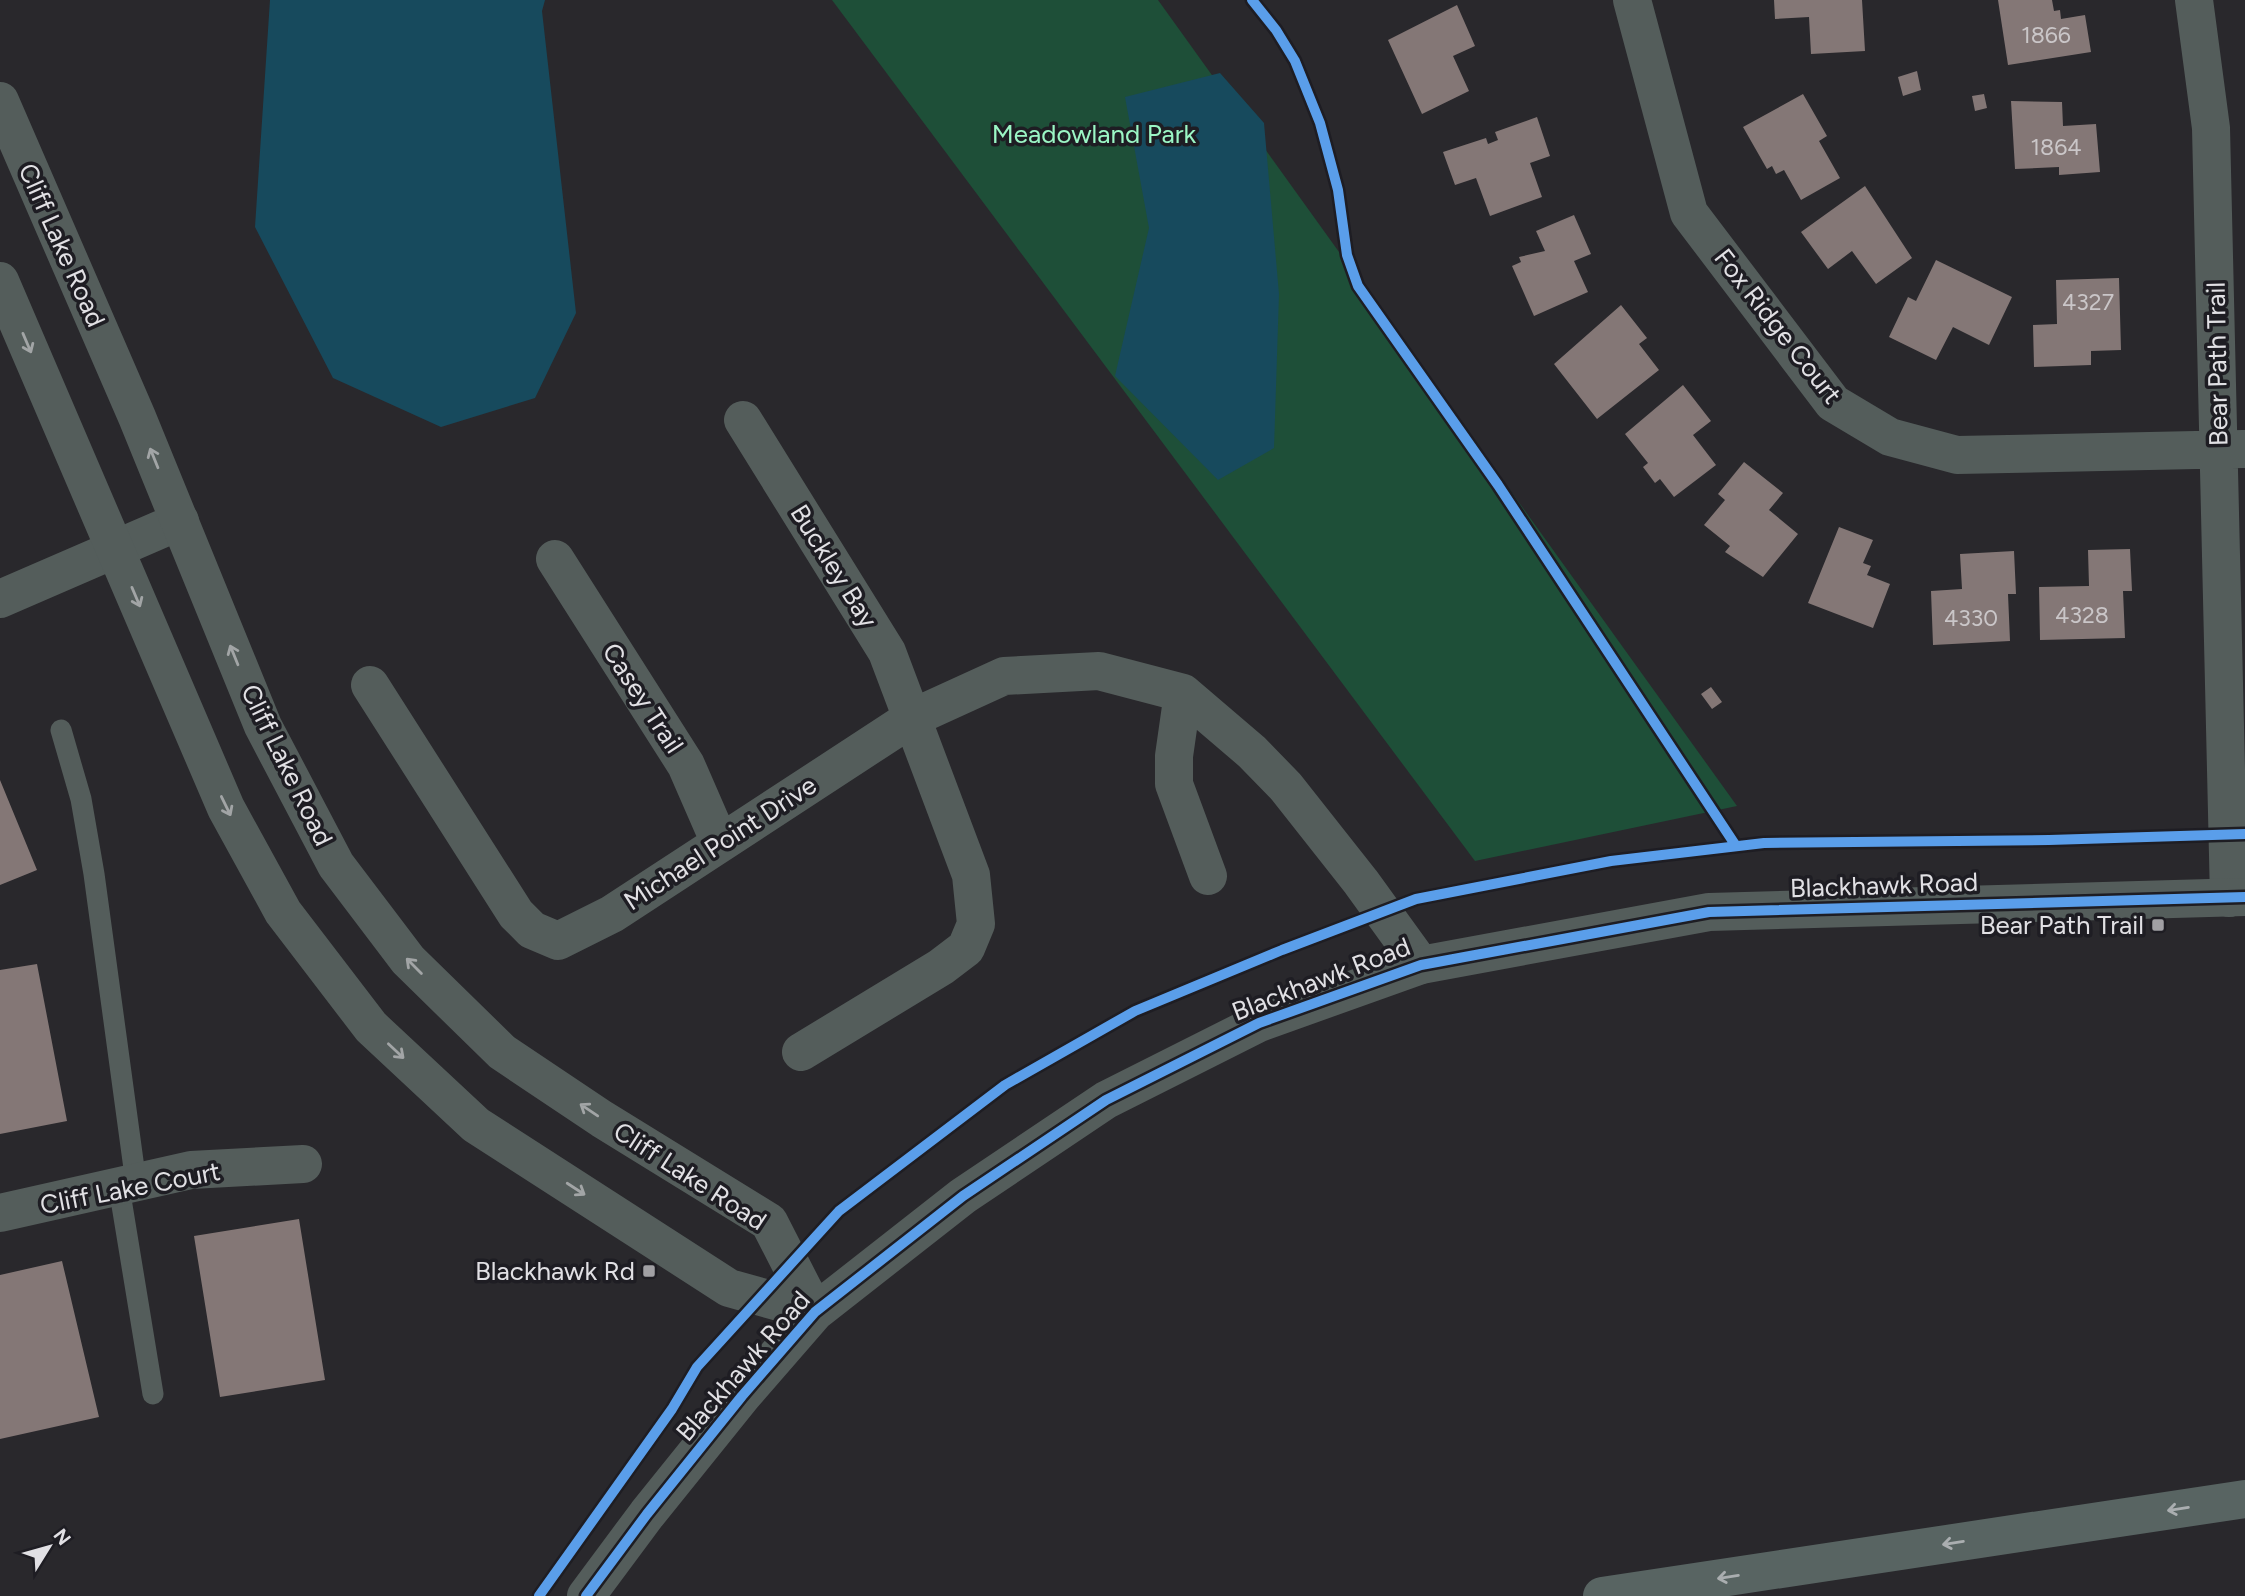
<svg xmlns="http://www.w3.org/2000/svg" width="2245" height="1596" viewBox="0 0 2245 1596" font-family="Figtree,sans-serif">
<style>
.green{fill:#1e4f38}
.water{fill:#174a5d}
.building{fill:#847776}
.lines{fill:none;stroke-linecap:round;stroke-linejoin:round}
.service{stroke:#545d5b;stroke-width:21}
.minor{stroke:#545d5b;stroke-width:38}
.tertiary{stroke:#545d5b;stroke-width:38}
.motorway{stroke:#586462;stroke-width:38}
.cycleway-casing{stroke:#1e1d23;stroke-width:15}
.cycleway{stroke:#5a9eea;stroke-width:10}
.oneway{stroke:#a2a5a6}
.oneway2{stroke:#aaaeb0}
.poi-dot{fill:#a1a0a4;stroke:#1e1d23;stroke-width:2.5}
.labels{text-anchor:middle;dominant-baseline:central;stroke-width:7;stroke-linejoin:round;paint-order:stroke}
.number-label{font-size:23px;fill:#cac6c8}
.park-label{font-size:26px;fill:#9bf6c5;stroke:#1e1d23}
.street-label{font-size:26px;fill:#e1e0e4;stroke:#1e1d23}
.poi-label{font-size:26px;fill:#e1e0e4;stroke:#1e1d23;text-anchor:end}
</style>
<rect width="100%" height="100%" fill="#29282c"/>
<!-- green -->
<path class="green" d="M 832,0 L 1158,0 L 1737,806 L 1475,861 Z"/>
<!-- water -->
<path class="water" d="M 270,0 L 545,0 L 542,11 L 576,313 L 535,398 L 441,427 L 333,378 L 255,227 Z
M 1220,73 L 1264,123 L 1279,294 L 1274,448 L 1218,480 L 1115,376 L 1149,228 L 1125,97 Z"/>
<!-- building -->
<path class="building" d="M 1774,0 L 1862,0 L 1865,51 L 1811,54 L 1809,17 L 1775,19 Z
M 1998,0 L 2052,0 L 2054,11 L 2060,10 L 2061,19 L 2085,15 L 2091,52 L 2008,65 Z
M 1457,5 L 1475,46 L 1453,56 L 1469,91 L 1422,114 L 1388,40 Z
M 1917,71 L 1921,90 L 1903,96 L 1898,77 Z
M 1803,94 L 1827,136 L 1819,141 L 1840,178 L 1801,200 L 1784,170 L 1776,174 L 1772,166 L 1767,169 L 1743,127 Z
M 1984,94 L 1987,108 L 1975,111 L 1972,96 Z
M 2011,101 L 2062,102 L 2063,126 L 2096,124 L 2100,172 L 2059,175 L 2059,167 L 2015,169 Z
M 1537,117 L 1550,156 L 1530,163 L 1542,197 L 1490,216 L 1476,178 L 1455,185 L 1443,152 L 1486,138 L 1488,144 L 1498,140 L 1495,132 Z
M 1865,186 L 1912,258 L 1876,284 L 1852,251 L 1828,269 L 1801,232 Z
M 1574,215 L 1591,254 L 1574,261 L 1588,292 L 1534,316 L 1512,266 L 1521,262 L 1519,257 L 1545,251 L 1536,231 Z
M 1936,260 L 2012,297 L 1989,345 L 1953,327 L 1936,360 L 1889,337 L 1908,297 L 1916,301 Z
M 2119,278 L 2121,350 L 2091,351 L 2091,365 L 2034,367 L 2033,325 L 2057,324 L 2056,280 Z
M 1621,305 L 1647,338 L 1639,344 L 1659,370 L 1597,419 L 1554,364 Z
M 1683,385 L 1711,421 L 1693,435 L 1716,465 L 1674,497 L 1660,479 L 1655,483 L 1643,467 L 1648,463 L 1625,434 Z
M 1744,462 L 1783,493 L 1769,510 L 1798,534 L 1763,577 L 1725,552 L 1730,546 L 1704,525 L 1725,500 L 1718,494 Z
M 1839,527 L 1873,540 L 1863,563 L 1871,566 L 1867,575 L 1890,584 L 1873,628 L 1808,603 Z
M 2130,549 L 2132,591 L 2123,591 L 2125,638 L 2040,640 L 2039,587 L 2089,586 L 2088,550 Z
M 2014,551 L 2016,594 L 2008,594 L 2010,641 L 1933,645 L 1931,591 L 1962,589 L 1960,554 Z
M 1711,687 L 1722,702 L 1712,709 L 1701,694 Z
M 0,780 L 37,870 L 0,885 Z
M 37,964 L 67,1121 L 0,1134 L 0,970 Z
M 299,1219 L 325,1380 L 220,1397 L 194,1236 Z
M 62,1261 L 99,1417 L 0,1439 L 0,1275 Z"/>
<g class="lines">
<!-- service -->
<path class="service" d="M 61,730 L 81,799 L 94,874 L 136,1183
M 119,1187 L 153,1394"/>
<!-- minor -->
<path class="minor" d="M 1632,0 L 1689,213 L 1833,403 L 1890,437 L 1957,455 L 2243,449
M 2194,0 L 2211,128 L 2229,898
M 743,420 L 887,652 L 971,875 L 976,924 L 966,948 L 941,967 L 801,1052
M 555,559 L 686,765 L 720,843
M 0,599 L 180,521
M 370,685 L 516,914 L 532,930 L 558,941 L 612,914 L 912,718 L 1004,676 L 1099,671 L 1183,693 L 1252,752 L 1286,787 L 1361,882 L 1421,965
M 1183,693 L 1174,756 L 1174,784 L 1208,876
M 0,1213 L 191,1170 L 303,1164"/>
<!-- tertiary -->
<path class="tertiary" d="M 0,101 L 137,417 L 263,726 L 336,865 L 408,960 L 502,1052 L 602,1119 L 769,1222 L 815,1312
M 0,281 L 226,808 L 283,912 L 371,1027 L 476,1125 L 729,1288 L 815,1312
M 586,1596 L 647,1514 L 742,1396 L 815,1312 L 963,1196 L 1106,1100 L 1259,1023 L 1421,965 L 1709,912 L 2245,897"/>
<!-- motorway -->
<path class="motorway" d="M 1602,1596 L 2245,1499"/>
<!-- cycleway casing -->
<g class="cycleway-casing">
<path id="cycleway" d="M 1252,0 L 1276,30 L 1295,61 L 1320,123 L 1338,190 L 1347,255 L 1358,286 L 1498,485 L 1736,846
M 539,1596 L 672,1409 L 697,1367 L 839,1211 L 1005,1085 L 1135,1011 L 1282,950 L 1416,899 L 1611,861 L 1764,843 L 2049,840 L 2245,834
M 586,1596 L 647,1514 L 742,1396 L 815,1312 L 963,1196 L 1106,1100 L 1259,1023 L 1421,965 L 1709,912 L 2245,897"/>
</g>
<!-- cycleway -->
<use href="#cycleway" class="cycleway"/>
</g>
<!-- one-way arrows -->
<defs><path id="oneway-shaft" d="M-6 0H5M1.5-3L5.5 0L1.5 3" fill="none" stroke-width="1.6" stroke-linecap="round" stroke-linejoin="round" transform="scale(1.75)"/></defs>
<g class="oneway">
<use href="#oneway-shaft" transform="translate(27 343) rotate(67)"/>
<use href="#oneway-shaft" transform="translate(154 458) rotate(-112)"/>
<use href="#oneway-shaft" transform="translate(136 597) rotate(67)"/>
<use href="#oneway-shaft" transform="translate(234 655) rotate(-112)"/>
<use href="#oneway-shaft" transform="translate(226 806) rotate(64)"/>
<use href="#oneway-shaft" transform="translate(414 966) rotate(-135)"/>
<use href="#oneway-shaft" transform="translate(396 1051) rotate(43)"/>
<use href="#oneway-shaft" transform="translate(589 1110) rotate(-146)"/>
<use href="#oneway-shaft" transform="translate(576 1189) rotate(33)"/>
</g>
<g class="oneway2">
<use href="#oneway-shaft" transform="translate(2178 1509) rotate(171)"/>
<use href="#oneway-shaft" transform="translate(1953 1543) rotate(171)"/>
<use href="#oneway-shaft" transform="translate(1728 1577) rotate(171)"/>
</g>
<!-- markers -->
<g class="poi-dot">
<rect x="2151" y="918" width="14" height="14" rx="3.5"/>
<rect x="642" y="1264" width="14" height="14" rx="3.5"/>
</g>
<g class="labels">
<!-- number labels -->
<g class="number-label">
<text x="2046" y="35">1866</text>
<text x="2056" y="147">1864</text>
<text x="2088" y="302">4327</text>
<text x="2082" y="615">4328</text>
<text x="1971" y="618">4330</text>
</g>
<!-- park labels -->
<g class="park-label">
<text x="1094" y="134">Meadowland Park</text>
</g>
<!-- street labels -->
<g class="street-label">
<text transform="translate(62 245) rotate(66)">Cliff Lake Road</text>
<text transform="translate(1778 326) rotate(52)">Fox Ridge Court</text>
<text transform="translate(2217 364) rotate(-91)">Bear Path Trail</text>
<text transform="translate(834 566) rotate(58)">Buckley Bay</text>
<text transform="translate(643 698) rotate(57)">Casey Trail</text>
<text transform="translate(287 765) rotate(64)">Cliff Lake Road</text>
<text transform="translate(720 843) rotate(-33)">Michael Point Drive</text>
<text transform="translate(1884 885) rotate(-2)">Blackhawk Road</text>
<text transform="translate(1321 979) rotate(-21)">Blackhawk Road</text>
<text transform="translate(690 1176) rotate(33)">Cliff Lake Road</text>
<text transform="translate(130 1188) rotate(-11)">Cliff Lake Court</text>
<text transform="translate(743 1366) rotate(-49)">Blackhawk Road</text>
</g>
<!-- poi labels -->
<g class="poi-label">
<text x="2144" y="925">Bear Path Trail</text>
<text x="635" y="1271">Blackhawk Rd</text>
</g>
</g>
<!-- north arrow -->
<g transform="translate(49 1547) rotate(53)" stroke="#1e1d23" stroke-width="5" paint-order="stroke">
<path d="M0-5L12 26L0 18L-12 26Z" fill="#e1e0e4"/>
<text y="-10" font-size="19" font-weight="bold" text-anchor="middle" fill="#e1e0e4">N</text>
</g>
</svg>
